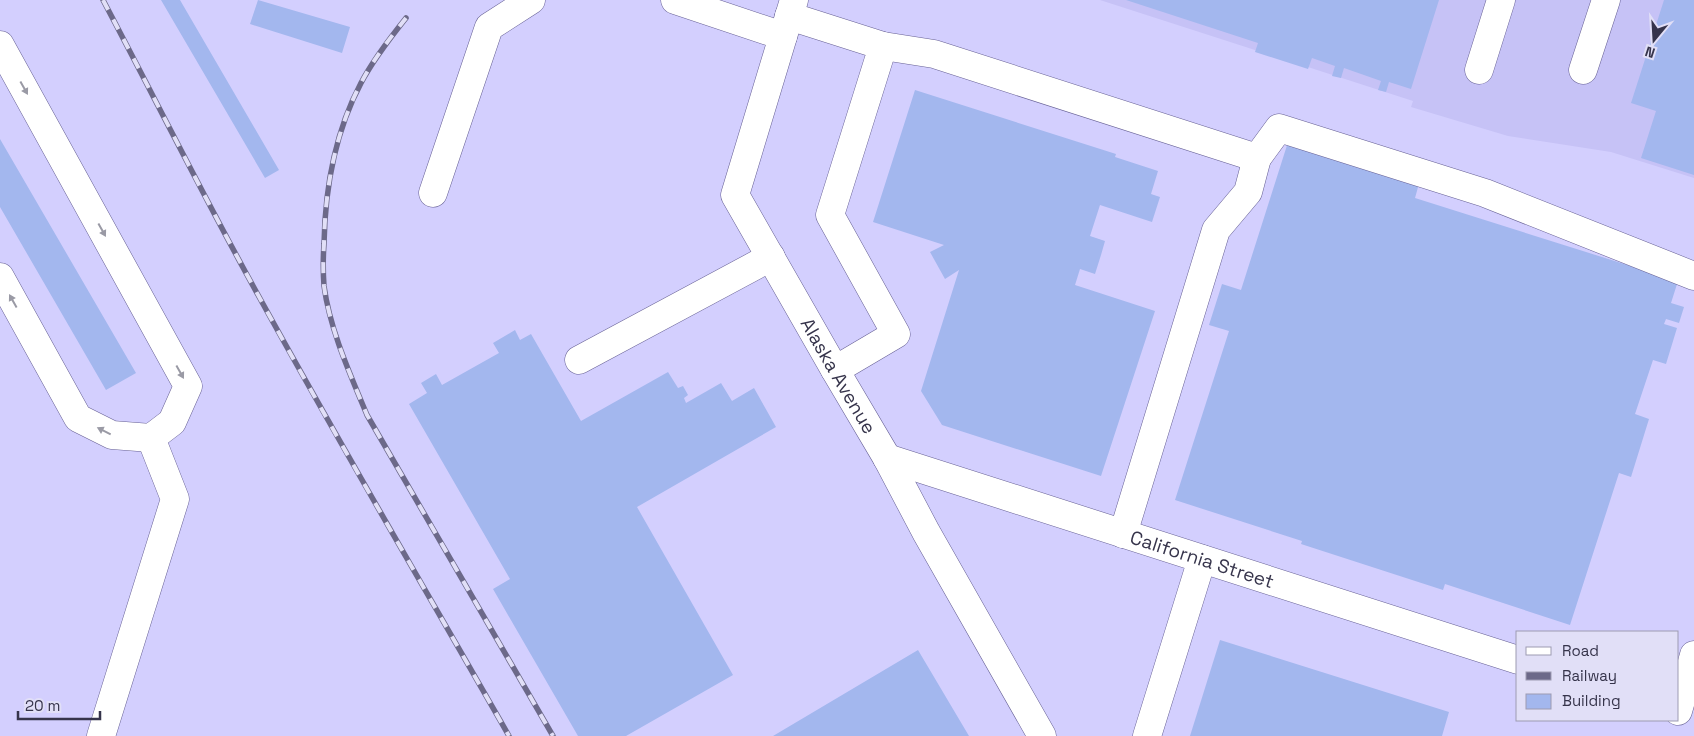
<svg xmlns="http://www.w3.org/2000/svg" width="1694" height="736" viewBox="0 0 1694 736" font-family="'Space Grotesk',sans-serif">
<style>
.built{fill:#c6c2f6}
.building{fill:#a3b7ee}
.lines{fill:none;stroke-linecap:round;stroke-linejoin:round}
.minor-casing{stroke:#676195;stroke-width:29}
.minor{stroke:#fff;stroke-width:28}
.rail-casing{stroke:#6c6989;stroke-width:5.5}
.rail{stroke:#e1dff7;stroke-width:4;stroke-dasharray:11;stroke-linecap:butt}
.oneway{fill:#9a9aa5}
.labels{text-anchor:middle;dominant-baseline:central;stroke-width:5;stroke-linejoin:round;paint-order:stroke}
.street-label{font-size:19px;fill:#36344b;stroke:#e1dff7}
</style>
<rect width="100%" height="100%" fill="#d3cffe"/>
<!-- built -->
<path class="built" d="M 1100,0 L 1694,0 L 1694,178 L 1611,152 L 1508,136 L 1411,107 L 1413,101 Z"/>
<!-- building -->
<path class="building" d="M 161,0 L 180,0 L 279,170 L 265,178 Z
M 258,0 L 350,27 L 342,53 L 250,24 Z
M 1126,0 L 1439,0 L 1411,89 L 1389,82 L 1386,92 L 1378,90 L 1381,81 L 1344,68 L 1341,78 L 1332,76 L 1335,66 L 1312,58 L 1308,69 L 1255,52 L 1258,43 Z
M 1664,0 L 1694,0 L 1694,175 L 1641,158 L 1656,111 L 1631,103 Z
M 915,90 L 1116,154 L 1115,157 L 1158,171 L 1151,194 L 1160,197 L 1152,222 L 1100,205 L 1090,236 L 1105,241 L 1101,255 L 1095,274 L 1080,269 L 1075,285 L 1155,311 L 1101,476 L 942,425 L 921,391 L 959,270 L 945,279 L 930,252 L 944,245 L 873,222 Z
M 0,139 L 136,373 L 106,390 L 0,207 Z
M 1289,139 L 1420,180 L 1415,198 L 1678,281 L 1671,303 L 1684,307 L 1679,323 L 1666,319 L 1664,324 L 1677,328 L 1666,364 L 1653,360 L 1635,414 L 1649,419 L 1631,477 L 1619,473 L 1570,625 L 1445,584 L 1443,590 L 1301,544 L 1302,541 L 1175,500 L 1229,331 L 1209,325 L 1222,284 L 1241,290 Z
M 515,330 L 520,340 L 531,334 L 581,421 L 668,372 L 678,388 L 683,386 L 688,395 L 684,398 L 686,403 L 721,383 L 732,401 L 754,388 L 776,427 L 637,507 L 733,675 L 626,736 L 578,736 L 493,589 L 510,579 L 409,404 L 427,393 L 421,383 L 436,374 L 442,385 L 499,353 L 493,343 Z
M 1220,640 L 1449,712 L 1442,736 L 1190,736 Z
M 918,650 L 969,736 L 773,736 Z"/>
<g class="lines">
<!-- minor casing -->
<g class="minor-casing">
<g id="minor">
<path d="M 675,0 L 783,36"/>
<path id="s1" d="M 794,0 L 735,195 L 835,370 L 887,458 L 926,532 L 1042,736"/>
<path d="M 789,16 L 883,46 L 830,215 L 896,334 L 835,370"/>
<path d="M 0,45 L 188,386 L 172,422 L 151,438 L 112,435 L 78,418 L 0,277"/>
<path d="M 883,46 L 934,54 L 1257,158 L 1248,192 L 1216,230 L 1123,534"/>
<path d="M 1479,70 L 1501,0"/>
<path d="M 1583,70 L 1606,0"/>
<path d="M 1257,158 L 1279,128 L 1485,193 L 1694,276"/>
<path d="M 433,193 L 489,27 L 531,0"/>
<path d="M 579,360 L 771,257"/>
<path id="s2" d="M 887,458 L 1518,660"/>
<path d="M 1678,711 L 1694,655"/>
<path d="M 101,736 L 175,499 L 151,438"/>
<path d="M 1147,736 L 1202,559"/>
</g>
</g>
<!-- minor -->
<use href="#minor" class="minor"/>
<!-- rail casing -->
<g class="rail-casing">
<path id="rail" d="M 103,0 C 151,91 197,183 246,273 C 331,429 421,582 509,736
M 406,18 C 390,38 373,60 361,83 C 335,132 325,189 324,244 C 323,258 323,272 324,286 C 330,330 350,374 367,415 L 553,736"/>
</g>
<!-- rail -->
<use href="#rail" class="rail"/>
</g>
<!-- one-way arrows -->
<defs><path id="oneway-solid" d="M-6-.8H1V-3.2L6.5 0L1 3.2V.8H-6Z" transform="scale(1.25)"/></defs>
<g class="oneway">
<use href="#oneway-solid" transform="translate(24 88) rotate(61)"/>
<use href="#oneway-solid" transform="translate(102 230) rotate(61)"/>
<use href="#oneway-solid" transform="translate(13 301) rotate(-119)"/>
<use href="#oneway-solid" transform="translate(180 372) rotate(61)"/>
<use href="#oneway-solid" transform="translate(104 431) rotate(-153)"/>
</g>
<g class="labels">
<!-- street labels -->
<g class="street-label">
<text stroke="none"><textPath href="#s1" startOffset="412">Alaska Avenue</textPath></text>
<text stroke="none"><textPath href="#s2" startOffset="331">California Street</textPath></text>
</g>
</g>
<!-- legend -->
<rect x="1516" y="631" width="162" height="90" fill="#e1dff7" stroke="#9d9bb2"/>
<rect x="1526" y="647" width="25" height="8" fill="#ffffff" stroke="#9d9bb2"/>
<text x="1562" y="656" font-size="15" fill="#36344b">Road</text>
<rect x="1526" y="672" width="25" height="8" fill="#6c6989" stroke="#9d9bb2"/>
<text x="1562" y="681" font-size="15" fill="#36344b">Railway</text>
<rect x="1526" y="694" width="25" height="15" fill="#a3b7ee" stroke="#9d9bb2"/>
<text x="1562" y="706" font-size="15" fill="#36344b">Building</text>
<!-- north arrow -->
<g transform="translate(1654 40) rotate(198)" stroke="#e1dff7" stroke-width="4" paint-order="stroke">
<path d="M0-4L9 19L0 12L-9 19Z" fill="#36344b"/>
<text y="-8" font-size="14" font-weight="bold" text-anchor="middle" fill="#36344b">N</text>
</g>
<!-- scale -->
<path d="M18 711v8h82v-8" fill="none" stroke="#36344b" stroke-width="2.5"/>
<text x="25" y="711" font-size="15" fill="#36344b" stroke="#e1dff7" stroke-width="4" paint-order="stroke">20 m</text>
</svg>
